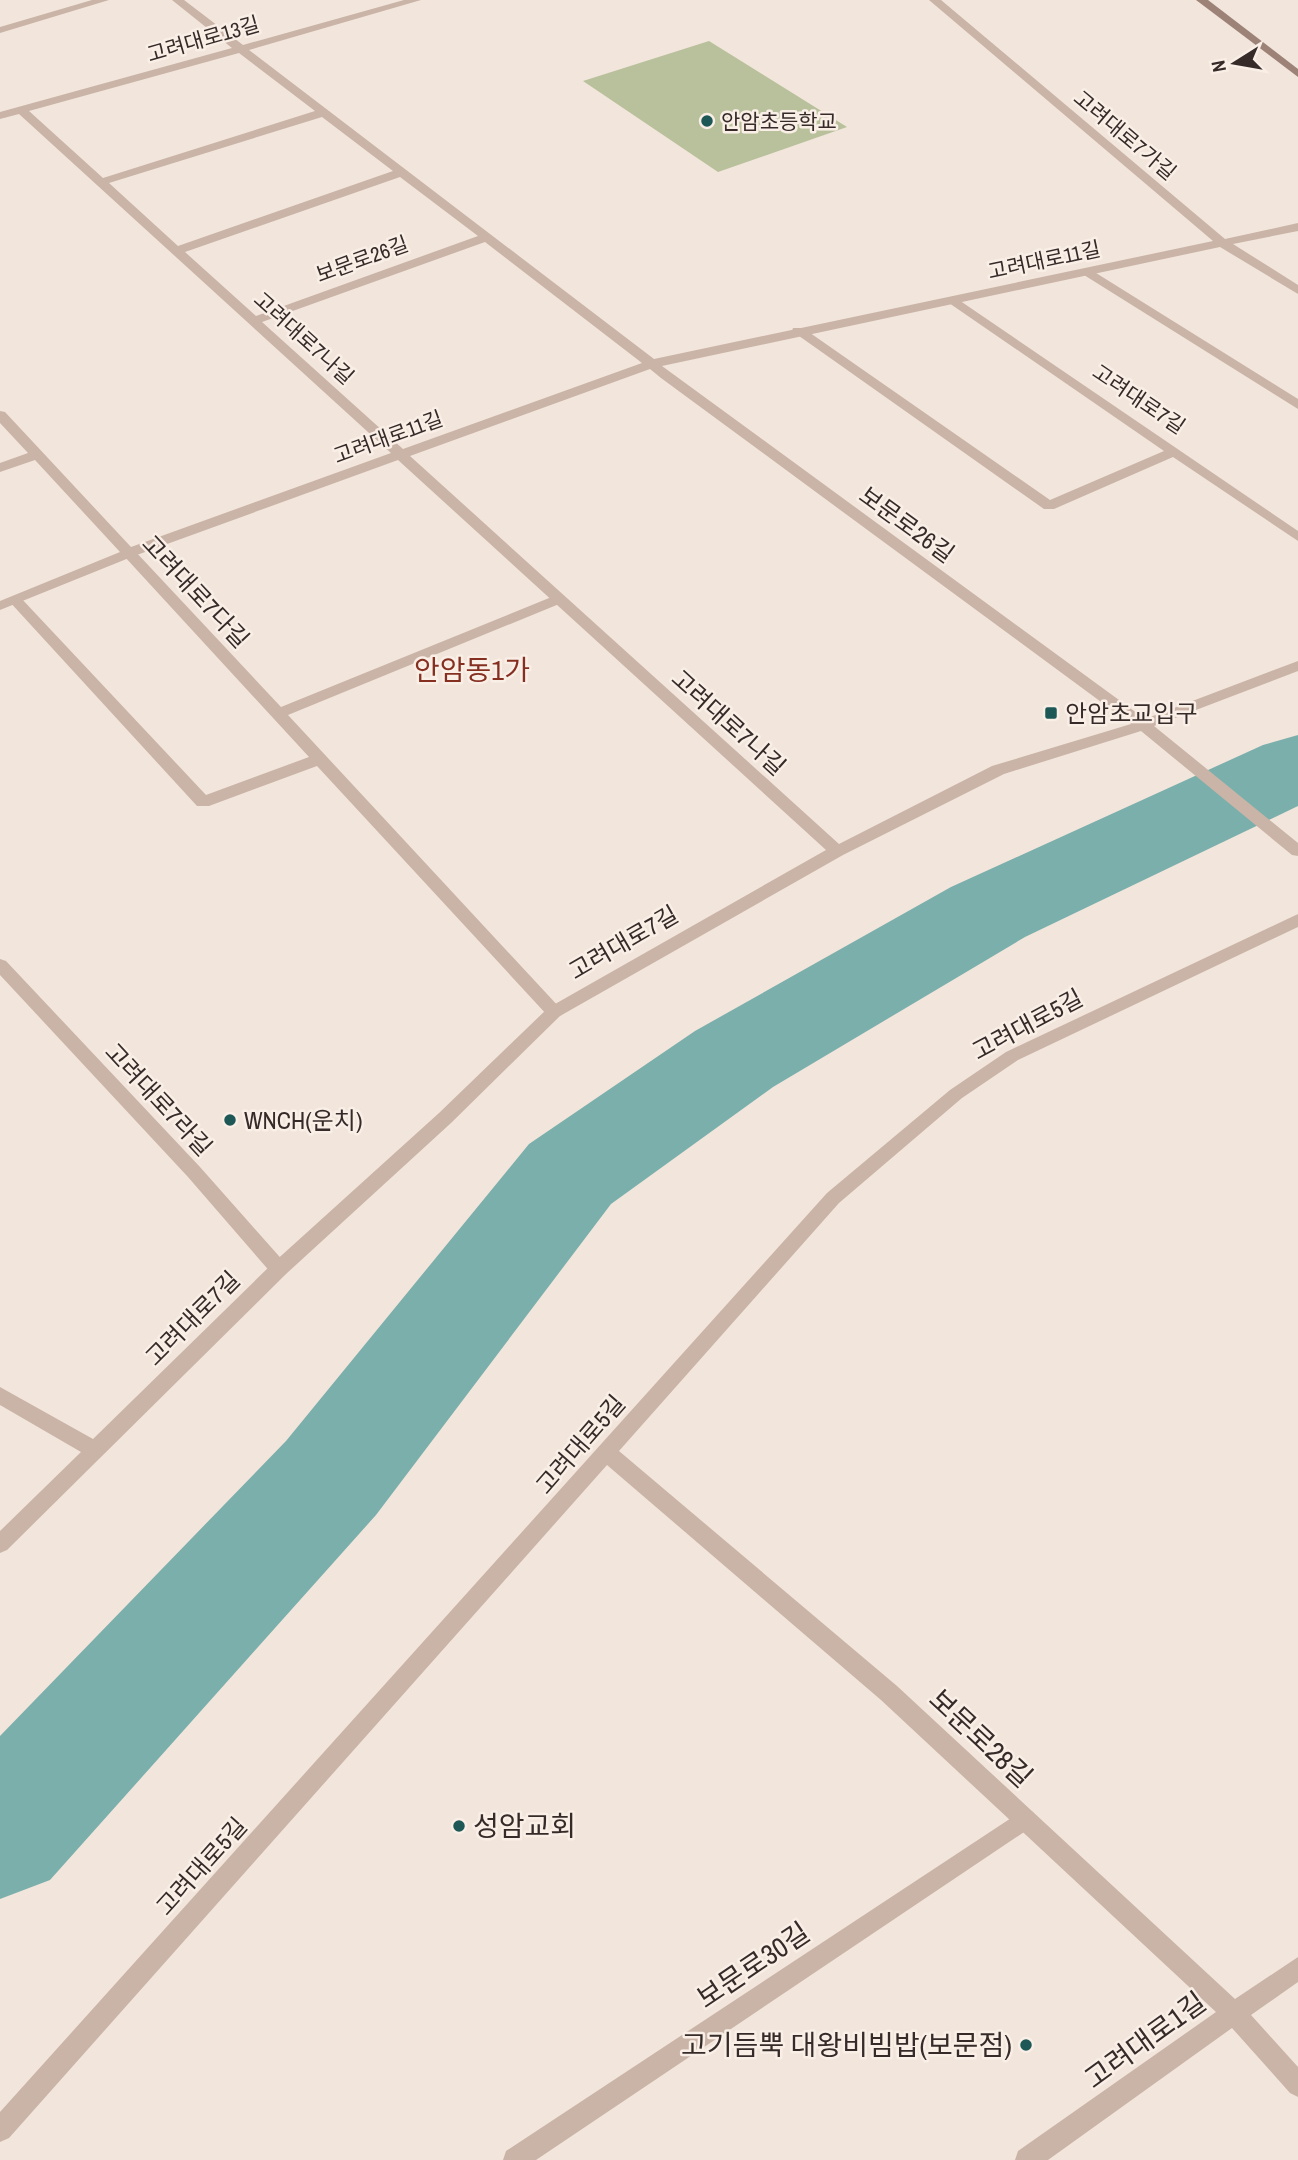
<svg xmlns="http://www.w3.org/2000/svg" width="1298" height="2160" viewBox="0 0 1298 2160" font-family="'Archivo Narrow','Noto Sans KR',sans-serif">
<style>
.green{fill:#b8c19b}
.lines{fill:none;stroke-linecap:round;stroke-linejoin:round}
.river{fill:#7aafac;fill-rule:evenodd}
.service{fill:#cab4a7;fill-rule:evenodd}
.minor{fill:#cab4a7;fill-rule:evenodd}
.secondary{fill:#9d8278;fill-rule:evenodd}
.poi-dot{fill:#1d5856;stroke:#f9efe7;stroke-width:2.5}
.labels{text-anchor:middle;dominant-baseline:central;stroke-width:5;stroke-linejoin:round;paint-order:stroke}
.far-street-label{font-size:21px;fill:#362b28;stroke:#f9efe7}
.far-poi-label{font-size:21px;fill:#362b28;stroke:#f9efe7;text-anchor:start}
.street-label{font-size:24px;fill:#362b28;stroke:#f9efe7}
.poi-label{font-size:24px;fill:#362b28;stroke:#f9efe7;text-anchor:start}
.quarter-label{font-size:28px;fill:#852f21;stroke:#f9efe7}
.near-street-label{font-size:28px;fill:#362b28;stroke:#f9efe7}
.near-poi-label{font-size:28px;fill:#362b28;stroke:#f9efe7;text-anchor:start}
</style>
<rect width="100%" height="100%" fill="#f2e5db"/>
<!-- green -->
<path class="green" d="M 709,41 L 847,127 L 718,172 L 583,81 Z"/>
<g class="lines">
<!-- river -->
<path class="river" d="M 1298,735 L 1298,806 L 1025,937 L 773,1087 L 611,1204 L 376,1515 L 50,1880 L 0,1899 L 0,1736 L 286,1441 L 529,1144 L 695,1031 L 951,887 L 1263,745 Z"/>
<!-- service -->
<path class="service" d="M 1088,268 L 1298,399 L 1298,409 L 1084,275 L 1082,272 Z
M 953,296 L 1298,531 L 1298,541 L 1173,457 L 1054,509 L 1044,509 L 792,331 L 793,328 L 803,328 L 1050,500 L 1164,451 L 949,303 L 947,300 Z
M 129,549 L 134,550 L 281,707 L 554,596 L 564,596 L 566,599 L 564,602 L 288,715 L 560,1008 L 563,1012 L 560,1016 L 548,1016 L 317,766 L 209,806 L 197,806 L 8,600 L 10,597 L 20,597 L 206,795 L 309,757 L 124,556 L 124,550 Z
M 0,959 L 6,961 L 200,1167 L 286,1264 L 288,1269 L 286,1274 L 279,1276 L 272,1274 L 188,1177 L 0,975 Z
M 1025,1809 L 1033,1812 L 1036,1819 L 1033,1826 L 536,2160 L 503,2160 L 506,2151 Z"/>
<!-- minor -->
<path class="minor" d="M 92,0 L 109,0 L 0,33 L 0,27 Z
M 172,0 L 184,0 L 243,45 L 404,0 L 421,0 L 249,50 L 654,359 L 1213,241 L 929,0 L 941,0 L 1225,239 L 1298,223 L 1298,231 L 1233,244 L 1298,285 L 1298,294 L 1220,247 L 662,366 L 1145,719 L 1298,661 L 1298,671 L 1154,726 L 1298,843 L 1298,856 L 1292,855 L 1141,731 L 1004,774 L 843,855 L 560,1016 L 451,1123 L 286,1274 L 7,1550 L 0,1553 L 0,1531 L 81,1452 L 0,1405 L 0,1387 L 93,1439 L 272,1264 L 439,1113 L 548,1008 L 826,850 L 398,460 L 134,556 L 0,610 L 0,601 L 120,552 L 35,460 L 0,472 L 0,463 L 28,453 L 0,423 L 0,411 L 5,412 L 131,547 L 391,453 L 19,114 L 0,119 L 0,112 L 232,48 ZM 239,53 L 315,111 L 103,178 L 29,111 ZM 322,117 L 393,171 L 178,246 L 109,183 ZM 400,177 L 478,236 L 256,316 L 185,252 ZM 485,242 L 642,363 L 403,449 L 262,322 ZM 650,369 L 661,378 L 1131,724 L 992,766 L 839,844 L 410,456 Z
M 1298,914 L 1298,927 L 1018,1060 L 962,1098 L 839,1203 L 619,1451 L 897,1686 L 1235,1999 L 1298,1957 L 1298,1982 L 1251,2015 L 1298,2067 L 1298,2097 L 1290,2093 L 1232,2028 L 1048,2160 L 1015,2160 L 1018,2151 L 1216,2012 L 881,1700 L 607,1465 L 9,2138 L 0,2142 L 0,2112 L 827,1193 L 950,1090 L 1006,1052 Z"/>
<!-- secondary -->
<path class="secondary" d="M 1196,0 L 1208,0 L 1298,69 L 1298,77 Z"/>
</g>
<!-- markers -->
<g class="poi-dot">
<circle cx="707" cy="121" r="7"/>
<rect x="1044" y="706" width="14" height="14" rx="3.5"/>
<circle cx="230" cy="1120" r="7"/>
<circle cx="459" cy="1826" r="7"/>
<circle cx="1026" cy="2045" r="7"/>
</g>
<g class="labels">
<!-- far-street labels -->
<g class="far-street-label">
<text transform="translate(203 39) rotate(-16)">고려대로13길</text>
<text transform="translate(1125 135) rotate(40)">고려대로7가길</text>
<text transform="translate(362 259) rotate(-20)">보문로26길</text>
<text transform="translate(1044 260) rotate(-12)">고려대로11길</text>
<text transform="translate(304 338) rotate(42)">고려대로7나길</text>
<text transform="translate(1139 399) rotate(34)">고려대로7길</text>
<text transform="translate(388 437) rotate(-20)">고려대로11길</text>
</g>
<!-- far-poi labels -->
<g class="far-poi-label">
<text x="721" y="121">안암초등학교</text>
</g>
<!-- street labels -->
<g class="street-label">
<text transform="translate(907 524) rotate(36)">보문로26길</text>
<text transform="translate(196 591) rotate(47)">고려대로7다길</text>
<text transform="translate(729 722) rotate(42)">고려대로7나길</text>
<text transform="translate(623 942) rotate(-30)">고려대로7길</text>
<text transform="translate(1027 1024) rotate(-28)">고려대로5길</text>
<text transform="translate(159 1099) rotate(47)">고려대로7라길</text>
<text transform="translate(192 1318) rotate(-45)">고려대로7길</text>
<text transform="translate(580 1444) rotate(-49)">고려대로5길</text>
<text transform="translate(201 1866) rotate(-48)">고려대로5길</text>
</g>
<!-- poi labels -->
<g class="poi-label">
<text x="1065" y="713">안암초교입구</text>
<text x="244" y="1120">WNCH(운치)</text>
</g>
<!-- quarter labels -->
<g class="quarter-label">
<text x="472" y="670">안암동1가</text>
</g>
<!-- near-street labels -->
<g class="near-street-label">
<text transform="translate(981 1738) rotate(43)">보문로28길</text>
<text transform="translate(753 1965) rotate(-34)">보문로30길</text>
<text transform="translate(1145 2040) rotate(-36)">고려대로1길</text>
</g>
<!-- near-poi labels -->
<g class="near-poi-label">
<text x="473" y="1826">성암교회</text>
<text x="1012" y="2045" text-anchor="end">고기듬뿍 대왕비빔밥(보문점)</text>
</g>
</g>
<!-- north arrow -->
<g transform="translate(1235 63) rotate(259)" stroke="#f9efe7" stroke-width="5" paint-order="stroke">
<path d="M0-5L12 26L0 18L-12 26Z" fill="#362b28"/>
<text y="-10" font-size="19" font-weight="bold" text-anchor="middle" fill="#362b28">N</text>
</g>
</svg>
